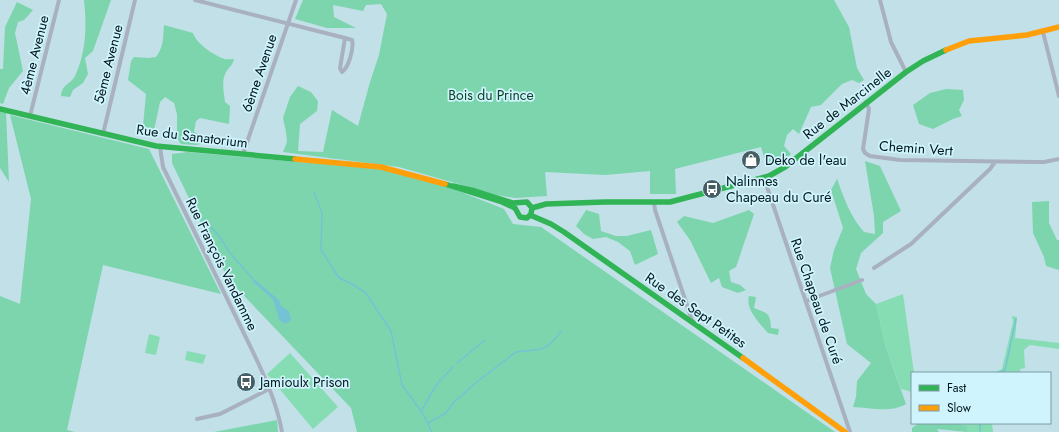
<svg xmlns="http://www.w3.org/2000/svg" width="1059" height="432" viewBox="0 0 1059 432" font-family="Jost,sans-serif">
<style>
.green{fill:#86ddb4}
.forest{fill:#7cd5ad}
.water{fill:#73c3d4}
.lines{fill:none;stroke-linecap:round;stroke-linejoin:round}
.stream{stroke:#73c3d4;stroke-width:1.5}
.street{stroke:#a9b1c1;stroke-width:4}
.fast{stroke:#30b455;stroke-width:5.5}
.slow{stroke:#ff9f0a;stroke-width:5.5}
.labels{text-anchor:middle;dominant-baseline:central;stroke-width:3.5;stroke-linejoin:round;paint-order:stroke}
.street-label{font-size:14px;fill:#02171c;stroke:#cff4fd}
.park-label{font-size:14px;fill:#0b4224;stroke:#cff4fd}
.poi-label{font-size:14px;fill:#02171c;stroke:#cff4fd;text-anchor:start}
</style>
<rect width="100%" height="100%" fill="#c1e0e7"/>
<!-- green -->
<path class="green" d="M 903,294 L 914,373 L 912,373 L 912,392 L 901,389 L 886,348 L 876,304 Z
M 1012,316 L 1017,317 L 1015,338 L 1059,343 L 1059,349 L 1030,345 L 1024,350 L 1025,368 L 1020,369 L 1021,373 L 994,373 L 1002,369 L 1013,322 Z
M 149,334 L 160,337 L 156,355 L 145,353 Z
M 187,351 L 206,355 L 203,364 L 185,360 Z
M 290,353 L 338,407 L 313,429 L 267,374 Z
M 957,423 L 992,423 L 993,432 L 967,432 L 966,427 Z"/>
<!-- forest -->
<path class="forest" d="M 84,0 L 111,0 L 93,51 L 85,58 L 88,74 L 83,83 L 73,90 L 70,97 L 61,96 C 62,84 70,85 75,76 C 86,53 87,26 84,0 Z
M 303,0 L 834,0 L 849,27 L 857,68 L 864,80 L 859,83 L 852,80 L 842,84 L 821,105 L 811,107 L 799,134 L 793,129 L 787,135 L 784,146 L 791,154 L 781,163 L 767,167 L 761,147 L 675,169 L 676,194 L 650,194 L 650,171 L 605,175 L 545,172 L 547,196 L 515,198 L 497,195 L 399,167 L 283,152 L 287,142 L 286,132 L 283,118 L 290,97 L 298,86 L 311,92 L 318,101 L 317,111 L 300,124 L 298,151 L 323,152 L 332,110 L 358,126 L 370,82 L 379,55 L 387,14 L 381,4 L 366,5 L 363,11 L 333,5 L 334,17 L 356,28 L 327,28 L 295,19 Z
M 17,2 L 33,10 L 24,20 L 18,22 L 15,33 L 23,71 L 9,88 L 3,104 L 0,103 L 0,69 L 3,69 L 5,27 Z
M 164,25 L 193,33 C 196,43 212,54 222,58 C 225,60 230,59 234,59 C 233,65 229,67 226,72 C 221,81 224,93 225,102 L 230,106 L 229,124 L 200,118 L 196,121 L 194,132 L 206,137 L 209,142 L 196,145 L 181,144 L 177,138 L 177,114 L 174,103 L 165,97 L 160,102 L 153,135 L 147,137 L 143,136 L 141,131 L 143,126 L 146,94 L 128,80 L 131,61 L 134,57 L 148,58 L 156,57 C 164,47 163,36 164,25 Z
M 946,89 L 963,90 L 964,100 L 959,110 L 962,116 L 953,119 L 933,129 L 919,124 L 913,105 L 930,93 Z
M 0,112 L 6,113 L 9,182 L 0,168 Z
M 10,115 L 149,149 L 221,294 L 103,265 L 67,430 L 75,432 L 0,432 L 0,296 L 20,304 L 31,199 Z
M 188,152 L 297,162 L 374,167 L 451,188 L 504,209 L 513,224 L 541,227 L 835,432 L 357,432 L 351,408 L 228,279 L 172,163 L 172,154 Z
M 865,161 L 880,166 L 901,211 L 883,222 L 883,233 L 861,253 L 856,269 L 866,294 L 876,304 L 886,348 L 906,404 C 890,413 871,408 853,407 L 856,397 L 857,381 L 871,363 L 847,344 L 830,268 L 834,250 L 843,228 L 831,190 L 837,179 C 844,198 850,216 864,232 L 875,234 L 874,216 Z
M 1049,201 L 1049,223 L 1057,240 L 1059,240 L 1059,270 L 1046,266 L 1044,257 L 1033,233 L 1032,202 Z
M 586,210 L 599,214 L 601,231 L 616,236 L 627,236 L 651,230 L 658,254 L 635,265 L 630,251 L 618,242 L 606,237 L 593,239 L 584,234 L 576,226 Z
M 749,210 L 754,214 L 736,267 L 729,271 L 731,282 L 740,285 L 746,290 L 738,293 L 722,287 L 719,278 L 711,283 L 690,240 L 677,222 L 684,216 L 713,223 Z
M 749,296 L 756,297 L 754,308 C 768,314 770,312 771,328 L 779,329 L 778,335 L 768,333 C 760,324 745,309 749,296 Z
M 277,420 L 278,432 L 214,432 Z
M 919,423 L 957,423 L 967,427 L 967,432 L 937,429 L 939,432 L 912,432 L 912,428 Z"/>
<!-- water -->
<path class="water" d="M 253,279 L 255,280 L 279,300 L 281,306 L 289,311 L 291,319 L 289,322 L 284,324 L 279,319 L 273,299 L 253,282 Z"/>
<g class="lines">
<!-- stream -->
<path class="stream" d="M 314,192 L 322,213 L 321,250 L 339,278 L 350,283 L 365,292 L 391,331 L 402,385 L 423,414 L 432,432
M 208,224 L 219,236 L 230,253 L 253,279
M 457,363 L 485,340
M 999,373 L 1005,370 L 1016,319
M 421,411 L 437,384 L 453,367
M 428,423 L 446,413 L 453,403 L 478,381 L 516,352 L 542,349 L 550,344 L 561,332
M 980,423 L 980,432"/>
<!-- street -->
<path class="street" d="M 195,0 L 345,38 L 352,40 C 354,48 349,67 342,72 L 340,68 L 345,38
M 880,0 L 891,42 L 906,72
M 1043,32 L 1059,96
M 866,102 L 869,109 L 863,149 L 865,153 L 870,156 L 900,160 L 1035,162 L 1044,162 L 1059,159
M 30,116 L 59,0
M 103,134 L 135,0
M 160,147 L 163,167 C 188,218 212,268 237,319 C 254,355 275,392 282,432
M 243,154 L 296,0
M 764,178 L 850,432
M 654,202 L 655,210 L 693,323
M 874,268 L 911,244 L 990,169 L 995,162
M 806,301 L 862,280
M 197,419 L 220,414 L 269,389"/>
<!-- fast -->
<path class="fast" d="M 0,109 L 156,146 L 295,159
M 445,184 L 502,202 L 515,208 L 520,217 L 527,218 L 531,214 L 532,208 L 527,202 L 513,203 L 475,191 L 453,186
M 532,208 L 546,204 L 605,202 L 670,202 L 769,176 L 785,167 L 906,72 L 923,61 L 946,50
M 530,215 L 551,224 L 564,232 L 743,358"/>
<!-- slow -->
<path class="slow" d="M 946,50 L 969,41 L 1027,35 L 1059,27
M 295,159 L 381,167 L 445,184
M 743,358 L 845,432"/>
</g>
<!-- icons -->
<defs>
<g id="shop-disc" transform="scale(1)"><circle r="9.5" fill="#455d63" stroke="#cff4fd"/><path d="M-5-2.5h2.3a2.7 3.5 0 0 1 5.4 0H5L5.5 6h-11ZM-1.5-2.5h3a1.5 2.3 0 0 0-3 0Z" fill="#fff"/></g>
<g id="bus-disc" transform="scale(1)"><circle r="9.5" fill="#455d63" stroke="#cff4fd"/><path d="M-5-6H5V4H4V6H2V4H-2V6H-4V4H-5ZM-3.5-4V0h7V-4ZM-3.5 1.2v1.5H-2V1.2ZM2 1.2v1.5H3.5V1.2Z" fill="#fff"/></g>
</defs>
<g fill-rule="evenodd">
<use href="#shop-disc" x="751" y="160"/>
<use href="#bus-disc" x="712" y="189"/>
<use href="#bus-disc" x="246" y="382"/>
</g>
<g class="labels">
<!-- street labels -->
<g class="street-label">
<text transform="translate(34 55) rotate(-76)">4ème Avenue</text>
<text transform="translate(108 64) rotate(-76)">5ème Avenue</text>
<text transform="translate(259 73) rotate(-71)">6ème Avenue</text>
<text transform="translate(847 103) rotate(-38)">Rue de Marcinelle</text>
<text transform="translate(192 136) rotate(7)">Rue du Sanatorium</text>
<text transform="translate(916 148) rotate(4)">Chemin Vert</text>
<text transform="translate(222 264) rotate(64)">Rue François Vandamme</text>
<text transform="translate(817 301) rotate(71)">Rue Chapeau de Curé</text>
<text transform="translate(696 310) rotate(35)">Rue des Sept Petites</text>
</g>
<!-- park labels -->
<g class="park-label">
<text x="491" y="95">Bois du Prince</text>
</g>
<!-- poi labels -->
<g class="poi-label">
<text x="765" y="160">Deko de l'eau</text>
<text x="726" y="181">Nalinnes<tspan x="726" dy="16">Chapeau du Curé</tspan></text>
<text x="260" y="382">Jamioulx Prison</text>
</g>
</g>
<!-- legend -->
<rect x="911" y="372" width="140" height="52" fill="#cff4fd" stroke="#7d9ca3"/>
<rect x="919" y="385" width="20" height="6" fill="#30b455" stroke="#7d9ca3"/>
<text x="947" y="392" font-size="12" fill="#02171c">Fast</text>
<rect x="919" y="405" width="20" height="6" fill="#ff9f0a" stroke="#7d9ca3"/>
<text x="947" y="412" font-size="12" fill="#02171c">Slow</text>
</svg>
